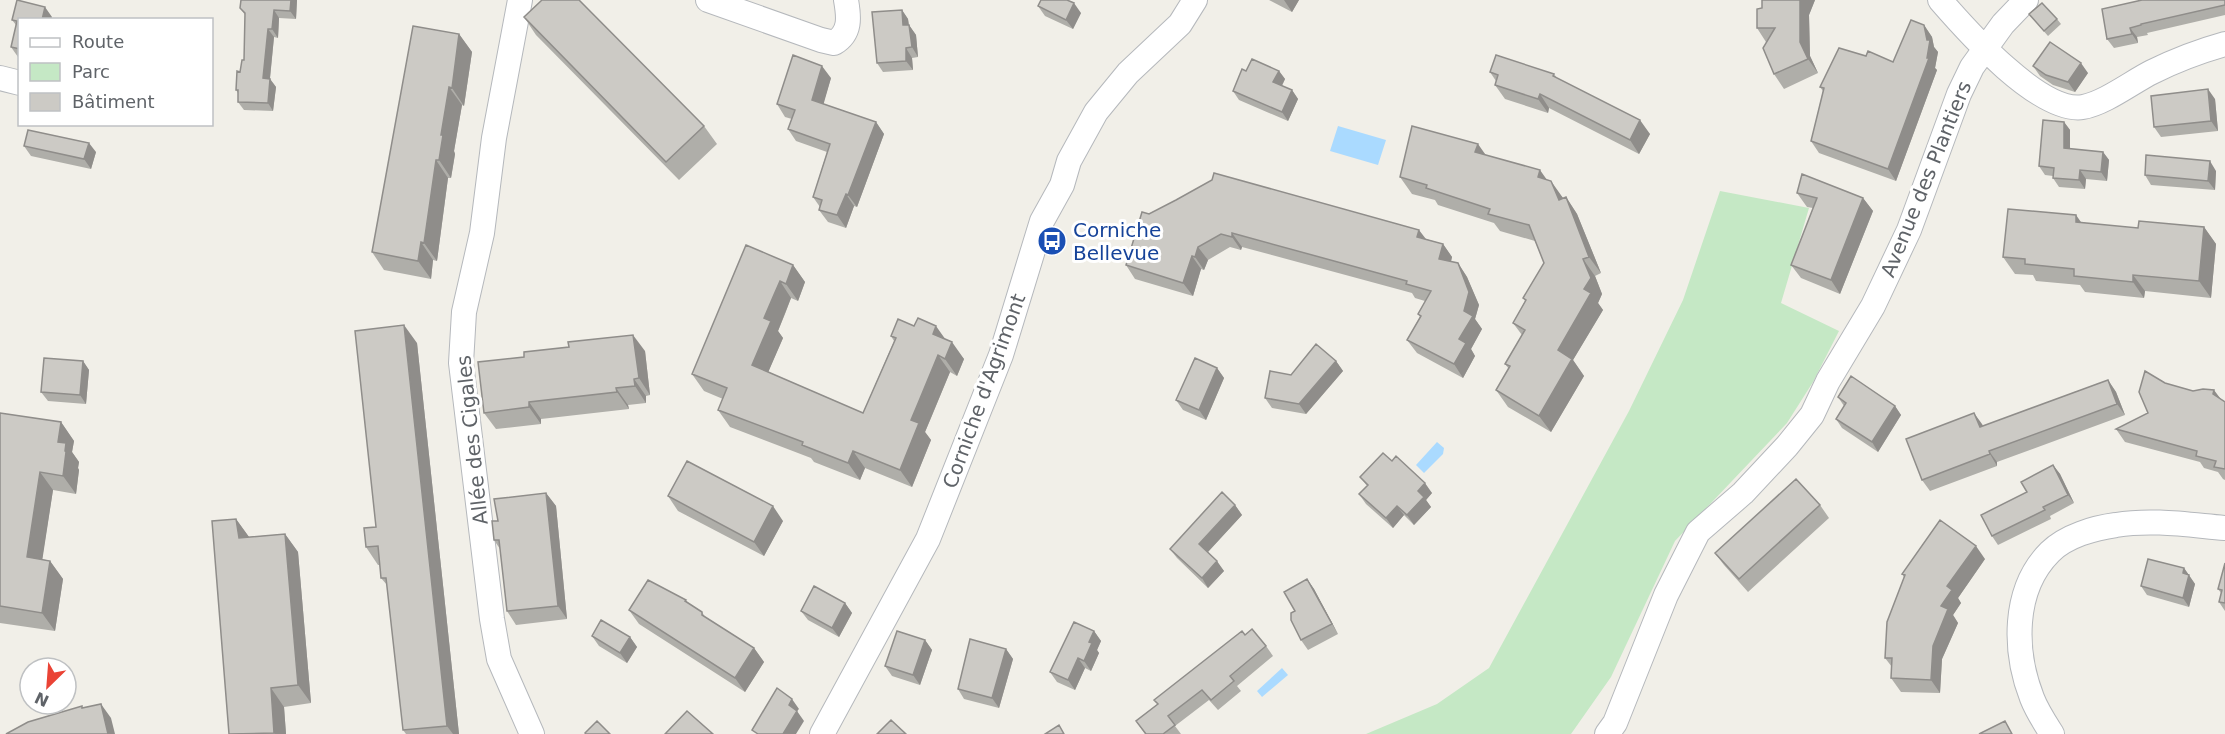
<svg xmlns="http://www.w3.org/2000/svg" width="2225" height="734" viewBox="0 0 2225 734" font-family="'DejaVu Sans',sans-serif">
<style>
.green{fill:#c5e8c5}
.water{fill:#aadaff}
.lines{fill:none;stroke-linecap:round;stroke-linejoin:round}
.minor-casing{stroke:#b5b8bc;stroke-width:26}
.minor{stroke:#fff;stroke-width:24}
.wall{fill:#afaea9}
.shaded-wall{fill:#8f8d8a}
.building{fill:#cccac5;stroke:#8f8d8a;stroke-width:1.5}
.labels{text-anchor:middle;dominant-baseline:central;stroke-width:6;stroke-linejoin:round;paint-order:stroke}
.street-label{font-size:20px;fill:#5f6368;stroke:#fff}
.transit-label{font-size:20px;fill:#164399;stroke:#fff;text-anchor:start}
</style>
<rect width="100%" height="100%" fill="#f1efe8"/>
<!-- green -->
<path class="green" d="M 1720,191 L 1809,208 L 1781,303 L 1839,331 L 1813,382 L 1787,423 L 1675,541 L 1611,677 L 1571,734 L 1366,734 L 1437,704 L 1489,668 L 1629,411 L 1683,300 Z"/>
<!-- water -->
<path class="water" d="M 1338,126 L 1386,140 L 1378,165 L 1330,151 Z
M 1437,442 L 1444,448 L 1443,454 L 1424,473 L 1416,465 Z
M 1282,668 L 1288,675 L 1262,697 L 1257,691 Z"/>
<g class="lines">
<!-- minor casing -->
<g class="minor-casing">
<path id="minor" d="M 520,0 L 494,138 L 482,233 L 464,312 L 461,363 L 492,619 L 499,659 L 532,734
M 708,0 L 821,40 L 834,43 C 851,33 849,17 846,0
M 1940,0 C 1966,30 2040,114 2083,107 C 2105,103 2132,82 2152,72 C 2176,60 2200,51 2225,44
M 0,78 L 20,83
M 822,734 L 928,539 L 1001,355 L 1042,221 L 1062,185 L 1069,161 L 1096,112 L 1128,73 L 1180,24 L 1195,0
M 1607,734 L 1615,723 L 1666,595 L 1698,532 L 1743,493 L 1787,446 L 1812,415 L 1828,381 L 1873,306 L 1909,230 L 1959,94 L 1972,67 L 2003,24 L 2026,0
M 2052,734 C 2045,723 2037,711 2032,698 C 2014,652 2012,590 2050,552 C 2066,536 2094,528 2116,525 C 2152,519 2189,525 2225,528"/>
</g>
<!-- minor -->
<use href="#minor" class="minor"/>
</g>
<!-- wall -->
<path class="wall" d="M 241,0 L 297,0 L 296,19 L 279,18 L 278,38 L 274,37 L 270,79 L 276,87 L 273,111 L 244,110 L 238,102 L 238,93 L 236,90 L 240,72 L 244,60 L 245,15 L 240,8 Z
M 1269,0 L 1299,0 L 1292,12 Z
M 1762,0 L 1815,0 L 1809,15 L 1810,56 L 1818,73 L 1784,89 L 1774,74 L 1766,42 L 1757,28 L 1762,8 Z
M 2225,0 L 2225,15 L 2147,33 L 2148,35 L 2137,37 L 2138,43 L 2114,48 L 2107,39 L 2102,9 Z
M 1038,6 L 1081,13 L 1073,29 L 1045,16 Z
M 902,10 L 908,19 L 909,25 L 916,35 L 918,57 L 912,58 L 913,70 L 883,72 L 877,63 Z
M 2029,14 L 2057,19 L 2061,24 L 2048,36 Z
M 52,17 L 20,20 L 20,58 L 18,57 L 11,47 L 16,25 L 12,20 Z
M 524,17 L 704,126 L 717,144 L 679,180 L 536,35 Z
M 1924,25 L 1932,37 L 1934,47 L 1938,52 L 1935,68 L 1937,70 L 1896,181 L 1819,153 L 1811,141 L 1823,91 L 1820,87 L 1866,56 L 1893,62 Z
M 459,34 L 472,52 L 464,106 L 462,105 L 454,151 L 455,154 L 451,178 L 448,178 L 437,261 L 433,260 L 431,279 L 384,270 L 372,252 Z
M 2033,66 L 2088,73 L 2075,92 L 2053,85 L 2040,76 Z
M 1246,71 L 1279,71 L 1285,79 L 1282,86 L 1292,90 L 1298,99 L 1288,121 L 1239,100 L 1233,91 Z
M 1490,72 L 1554,74 L 1557,78 L 1650,134 L 1639,154 L 1549,108 L 1548,113 L 1505,99 L 1495,85 L 1496,81 Z
M 831,78 L 823,104 L 876,122 L 884,134 L 857,207 L 854,206 L 846,228 L 828,222 L 819,210 L 820,207 L 813,197 L 827,152 L 796,141 L 788,129 L 792,119 L 785,117 L 777,104 Z
M 2215,99 L 2218,131 L 2161,137 L 2154,127 Z
M 2064,122 L 2070,130 L 2070,149 L 2103,152 L 2109,160 L 2107,181 L 2086,179 L 2085,189 L 2059,187 L 2053,178 L 2053,176 L 2045,175 L 2039,166 Z
M 24,146 L 96,152 L 91,169 L 31,156 Z
M 1485,155 L 1547,180 L 1563,198 L 1566,197 L 1577,214 L 1601,273 L 1595,276 L 1602,294 L 1598,303 L 1603,310 L 1573,360 L 1584,376 L 1551,432 L 1508,407 L 1496,390 L 1509,369 L 1505,364 L 1522,335 L 1513,323 L 1525,301 L 1523,298 L 1544,263 L 1535,241 L 1500,231 L 1494,223 L 1438,205 L 1435,200 L 1412,194 L 1400,177 Z
M 2216,171 L 2215,190 L 2151,185 L 2145,175 Z
M 1797,193 L 1863,198 L 1873,211 L 1840,294 L 1801,278 L 1791,265 L 1813,208 L 1807,207 Z
M 1149,214 L 1426,239 L 1443,244 L 1452,257 L 1451,262 L 1458,263 L 1467,277 L 1479,305 L 1475,319 L 1482,329 L 1471,349 L 1475,356 L 1463,378 L 1417,353 L 1407,340 L 1420,317 L 1418,314 L 1425,301 L 1415,298 L 1412,293 L 1242,247 L 1241,250 L 1230,247 L 1208,260 L 1204,270 L 1201,269 L 1193,296 L 1135,279 L 1126,265 Z
M 2082,223 L 2138,228 L 2204,227 L 2216,244 L 2211,298 L 2145,291 L 2144,298 L 2085,292 L 2080,285 L 2036,281 L 2033,275 L 2015,274 L 2003,257 Z
M 793,265 L 805,282 L 798,301 L 791,298 L 785,314 L 778,331 L 783,338 L 768,372 L 863,413 L 894,341 L 891,336 L 946,339 L 964,359 L 957,376 L 950,372 L 931,418 L 925,432 L 931,440 L 912,487 L 865,468 L 860,480 L 814,462 L 811,458 L 730,427 L 718,410 L 723,399 L 704,391 L 692,374 Z
M 417,343 L 459,734 L 406,734 L 403,730 L 387,585 L 381,578 L 380,565 L 378,565 L 366,547 L 376,527 Z
M 645,351 L 650,395 L 646,396 L 646,403 L 628,405 L 629,409 L 541,419 L 541,424 L 496,429 L 484,413 Z
M 83,361 L 89,370 L 86,404 L 48,401 L 41,392 Z
M 1336,361 L 1343,371 L 1306,414 L 1272,408 L 1265,398 L 1291,375 Z
M 1217,368 L 1224,378 L 1206,420 L 1183,410 L 1176,400 Z
M 2108,380 L 2116,392 L 2125,415 L 1997,462 L 1997,466 L 1930,491 L 1922,480 L 1982,424 L 1983,426 Z
M 2165,383 L 2221,399 L 2225,402 L 2225,480 L 2223,479 L 2218,472 L 2204,468 L 2200,462 L 2125,442 L 2116,429 L 2148,413 Z
M 1838,397 L 1895,406 L 1901,415 L 1878,452 L 1842,428 L 1836,419 L 1844,406 Z
M 0,413 L 61,422 L 74,441 L 72,452 L 79,462 L 78,468 L 79,470 L 76,494 L 53,490 L 42,559 L 50,561 L 63,579 L 55,631 L 0,623 Z
M 1392,461 L 1432,493 L 1426,500 L 1431,507 L 1414,525 L 1404,515 L 1393,528 L 1366,504 L 1359,494 L 1367,486 L 1360,477 Z
M 2053,465 L 2060,474 L 2074,503 L 2050,516 L 2051,519 L 1998,545 L 1992,536 L 2027,492 Z
M 546,493 L 556,506 L 567,619 L 516,625 L 507,611 L 500,549 L 494,540 L 498,521 Z
M 668,496 L 783,521 L 764,556 L 678,511 Z
M 1235,505 L 1242,515 L 1208,552 L 1224,571 L 1208,588 L 1177,558 L 1170,549 Z
M 1820,505 L 1829,518 L 1748,592 L 1724,565 L 1715,553 Z
M 236,519 L 249,537 L 285,534 L 298,552 L 311,703 L 284,707 L 286,734 L 229,734 Z
M 1985,559 L 1958,598 L 1961,603 L 1953,615 L 1958,623 L 1942,659 L 1940,693 L 1901,692 L 1891,678 L 1892,667 L 1885,658 L 1904,577 L 1902,574 Z
M 2225,563 L 2225,611 L 2219,602 L 2221,593 L 2218,589 Z
M 2184,568 L 2195,584 L 2189,607 L 2147,595 L 2141,586 Z
M 1307,579 L 1314,589 L 1338,634 L 1308,650 L 1301,640 L 1295,611 Z
M 686,600 L 688,604 L 702,612 L 705,617 L 754,648 L 764,662 L 745,692 L 639,624 L 629,610 Z
M 845,603 L 852,613 L 839,637 L 808,620 L 801,611 Z
M 1094,631 L 1101,641 L 1097,650 L 1099,653 L 1091,671 L 1085,668 L 1075,690 L 1057,682 L 1050,672 Z
M 1245,635 L 1266,646 L 1273,656 L 1237,686 L 1241,691 L 1218,710 L 1209,700 L 1175,726 L 1181,734 L 1145,734 L 1136,721 Z
M 592,636 L 630,637 L 637,647 L 627,663 L 599,646 Z
M 925,640 L 932,650 L 920,685 L 892,676 L 885,666 Z
M 1006,649 L 1013,659 L 999,708 L 964,699 L 958,689 Z"/>
<!-- shaded-wall -->
<path class="shaded-wall" d="M 291,0 L 297,0 L 296,19 L 290,11 Z
M 1284,0 L 1299,0 L 1292,12 Z
M 1800,0 L 1815,0 L 1809,15 L 1810,56 L 1818,73 L 1808,59 L 1800,42 Z
M 1074,3 L 1081,13 L 1073,29 L 1066,20 Z
M 45,7 L 52,17 L 51,20 L 42,20 Z
M 274,10 L 279,18 L 278,38 L 272,29 Z
M 902,10 L 908,19 L 910,35 L 903,25 Z
M 909,25 L 916,35 L 918,57 L 912,47 Z
M 1924,25 L 1932,37 L 1934,47 L 1938,52 L 1935,68 L 1937,70 L 1896,181 L 1888,169 L 1927,58 L 1927,40 Z
M 2130,28 L 2137,37 L 2138,43 L 2132,34 Z
M 268,29 L 274,37 L 269,87 L 263,78 Z
M 459,34 L 472,52 L 464,106 L 452,88 Z
M 906,48 L 912,58 L 913,70 L 906,61 Z
M 2081,63 L 2088,73 L 2075,92 L 2068,82 Z
M 822,66 L 831,78 L 821,113 L 812,100 Z
M 1279,71 L 1285,79 L 1279,91 L 1273,82 Z
M 270,79 L 276,87 L 273,111 L 268,103 Z
M 449,87 L 462,105 L 454,151 L 455,154 L 451,178 L 439,160 L 441,135 Z
M 2208,89 L 2215,99 L 2218,131 L 2211,121 Z
M 1292,90 L 1298,99 L 1288,121 L 1282,112 Z
M 1540,94 L 1549,108 L 1548,113 L 1538,99 Z
M 1640,120 L 1650,134 L 1639,154 L 1630,140 Z
M 876,122 L 884,134 L 857,207 L 848,195 Z
M 2064,122 L 2070,130 L 2070,157 L 2064,148 Z
M 89,143 L 96,152 L 91,169 L 84,159 Z
M 1478,144 L 1490,161 L 1475,152 Z
M 2103,152 L 2109,160 L 2107,181 L 2101,172 Z
M 436,160 L 448,178 L 437,261 L 424,243 Z
M 2210,161 L 2216,171 L 2215,190 L 2208,181 Z
M 1540,170 L 1552,187 L 1538,177 Z
M 2080,170 L 2086,179 L 2085,189 L 2079,180 Z
M 1551,181 L 1563,198 L 1559,200 Z
M 846,194 L 854,206 L 846,228 L 837,215 Z
M 1566,197 L 1577,214 L 1601,273 L 1589,257 Z
M 1863,198 L 1873,211 L 1840,294 L 1831,280 Z
M 2076,215 L 2088,232 L 2076,222 Z
M 2204,227 L 2216,244 L 2211,298 L 2199,281 Z
M 1419,230 L 1429,243 L 1417,237 Z
M 1232,233 L 1242,247 L 1241,250 L 1232,237 Z
M 421,242 L 433,260 L 431,279 L 418,261 Z
M 1443,244 L 1452,257 L 1448,272 L 1439,259 Z
M 1198,247 L 1208,260 L 1204,270 L 1195,257 Z
M 1192,256 L 1201,269 L 1193,296 L 1183,283 Z
M 1583,259 L 1595,276 L 1602,294 L 1598,303 L 1603,310 L 1573,360 L 1584,376 L 1551,432 L 1539,416 L 1558,350 L 1584,289 Z
M 1458,263 L 1467,277 L 1479,305 L 1475,319 L 1482,329 L 1471,349 L 1475,356 L 1463,378 L 1454,364 L 1459,339 L 1464,311 Z
M 793,265 L 805,282 L 798,301 L 786,284 Z
M 2133,275 L 2145,291 L 2144,298 L 2133,282 Z
M 780,281 L 791,298 L 778,331 L 783,338 L 764,382 L 752,365 L 764,318 Z
M 404,325 L 417,343 L 459,734 L 453,734 L 447,726 Z
M 936,326 L 948,343 L 933,334 Z
M 633,335 L 645,351 L 650,395 L 639,378 Z
M 952,342 L 964,359 L 957,376 L 945,359 Z
M 938,355 L 950,372 L 925,432 L 931,440 L 912,487 L 900,470 L 911,420 Z
M 83,361 L 89,370 L 86,404 L 80,395 Z
M 1336,361 L 1343,371 L 1306,414 L 1299,404 Z
M 1217,368 L 1224,378 L 1206,420 L 1199,410 Z
M 634,379 L 646,396 L 646,403 L 635,386 Z
M 2108,380 L 2116,392 L 2125,415 L 2117,404 Z
M 616,388 L 628,405 L 629,409 L 617,392 Z
M 2214,390 L 2223,402 L 2213,394 Z
M 529,402 L 541,419 L 541,424 L 529,407 Z
M 1895,406 L 1901,415 L 1878,452 L 1872,442 Z
M 1974,413 L 1982,424 L 1987,439 L 1980,427 Z
M 61,422 L 74,441 L 72,452 L 79,462 L 78,468 L 79,470 L 76,494 L 63,476 L 58,442 Z
M 853,451 L 865,468 L 860,480 L 848,463 Z
M 1989,451 L 1997,462 L 1997,466 L 1990,454 Z
M 2053,465 L 2060,474 L 2074,503 L 2068,495 Z
M 40,472 L 53,490 L 40,575 L 27,557 Z
M 1425,483 L 1432,493 L 1426,500 L 1431,507 L 1414,525 L 1407,515 L 1418,491 Z
M 546,493 L 556,506 L 567,619 L 558,606 Z
M 1235,505 L 1242,515 L 1206,554 L 1199,544 Z
M 773,506 L 783,521 L 764,556 L 754,542 Z
M 1397,506 L 1404,515 L 1393,528 L 1386,518 Z
M 236,519 L 249,537 L 239,538 Z
M 285,534 L 298,552 L 311,703 L 298,685 Z
M 1976,546 L 1985,559 L 1958,598 L 1961,603 L 1953,615 L 1958,623 L 1942,659 L 1940,693 L 1931,680 L 1933,646 L 1941,606 L 1947,586 Z
M 50,561 L 63,579 L 55,631 L 42,613 Z
M 1217,561 L 1224,571 L 1208,588 L 1202,578 Z
M 2184,568 L 2195,584 L 2189,607 L 2183,598 L 2183,573 Z
M 1307,579 L 1314,589 L 1338,634 L 1332,624 Z
M 845,603 L 852,613 L 839,637 L 832,628 Z
M 1094,631 L 1101,641 L 1097,650 L 1099,653 L 1091,671 L 1084,661 L 1089,642 Z
M 630,637 L 637,647 L 627,663 L 620,653 Z
M 925,640 L 932,650 L 920,685 L 913,675 Z
M 754,648 L 764,662 L 745,692 L 735,678 Z
M 1006,649 L 1013,659 L 999,708 L 992,698 Z
M 1078,658 L 1085,668 L 1075,690 L 1068,680 Z
M 271,688 L 284,707 L 286,734 L 275,734 L 274,733 Z
M 792,699 L 799,709 L 797,711 L 804,721 L 796,734 L 783,734 L 789,705 Z
M 101,704 L 111,718 L 115,734 L 108,734 Z"/>
<!-- building -->
<path class="building" d="M 17,0 L 45,7 L 42,20 L 20,20 L 20,49 L 11,47 L 17,21 L 12,20 Z
M 241,0 L 291,0 L 290,11 L 274,10 L 272,29 L 268,29 L 263,78 L 270,79 L 268,103 L 238,102 L 238,90 L 236,90 L 237,71 L 240,72 L 242,60 L 244,60 L 245,13 L 240,8 Z
M 542,0 L 579,0 L 704,126 L 666,162 L 524,17 Z
M 1041,0 L 1067,0 L 1074,3 L 1066,20 L 1038,6 Z
M 1762,0 L 1800,0 L 1800,42 L 1808,59 L 1774,74 L 1763,48 L 1775,28 L 1757,28 L 1757,9 L 1762,8 Z
M 2142,0 L 2225,0 L 2225,5 L 2141,24 L 2141,25 L 2130,28 L 2132,34 L 2107,39 L 2102,9 Z
M 2042,3 L 2057,19 L 2044,31 L 2029,14 Z
M 902,10 L 903,25 L 909,25 L 912,47 L 906,48 L 906,61 L 877,63 L 872,12 Z
M 1911,20 L 1924,25 L 1927,40 L 1930,40 L 1927,58 L 1929,58 L 1888,169 L 1811,141 L 1824,88 L 1820,87 L 1839,48 L 1866,56 L 1868,51 L 1893,62 Z
M 413,26 L 459,34 L 452,88 L 449,87 L 441,135 L 443,135 L 439,160 L 436,160 L 424,243 L 421,242 L 418,261 L 372,252 Z
M 2050,42 L 2081,63 L 2068,82 L 2046,75 L 2033,66 Z
M 793,55 L 822,66 L 812,100 L 876,122 L 848,195 L 846,194 L 837,215 L 819,210 L 822,200 L 813,197 L 830,144 L 788,129 L 795,110 L 777,104 Z
M 1496,55 L 1554,74 L 1553,76 L 1640,120 L 1630,140 L 1540,94 L 1538,99 L 1495,85 L 1498,75 L 1490,72 Z
M 1252,59 L 1279,71 L 1273,82 L 1292,90 L 1282,112 L 1233,91 L 1242,69 L 1246,71 Z
M 2208,89 L 2211,121 L 2154,127 L 2151,96 Z
M 2043,120 L 2064,122 L 2064,148 L 2103,152 L 2101,172 L 2080,170 L 2079,180 L 2053,178 L 2054,168 L 2039,166 Z
M 1412,126 L 1478,144 L 1475,152 L 1540,170 L 1538,177 L 1551,181 L 1559,200 L 1566,197 L 1589,257 L 1583,259 L 1591,278 L 1584,289 L 1591,293 L 1558,350 L 1572,359 L 1539,416 L 1496,390 L 1510,366 L 1505,364 L 1525,330 L 1513,323 L 1526,300 L 1523,298 L 1544,263 L 1529,225 L 1488,214 L 1490,209 L 1426,188 L 1427,185 L 1400,177 Z
M 28,130 L 89,143 L 84,159 L 24,146 Z
M 2146,155 L 2210,161 L 2208,181 L 2145,175 Z
M 1214,173 L 1419,230 L 1417,237 L 1443,244 L 1439,259 L 1458,263 L 1469,292 L 1464,311 L 1473,316 L 1459,339 L 1466,343 L 1454,364 L 1407,340 L 1421,316 L 1418,314 L 1431,291 L 1406,284 L 1407,281 L 1232,233 L 1232,237 L 1221,234 L 1198,247 L 1195,257 L 1192,256 L 1183,283 L 1126,265 L 1142,212 L 1149,214 L 1176,200 L 1212,180 Z
M 1802,174 L 1863,198 L 1831,280 L 1791,265 L 1817,198 L 1797,193 Z
M 2008,209 L 2076,215 L 2076,222 L 2138,228 L 2139,221 L 2204,227 L 2199,281 L 2133,275 L 2133,282 L 2074,276 L 2074,269 L 2025,264 L 2025,259 L 2003,257 Z
M 746,245 L 793,265 L 786,284 L 780,281 L 773,297 L 764,318 L 771,321 L 752,365 L 863,413 L 896,338 L 891,336 L 898,319 L 914,326 L 918,318 L 936,326 L 933,334 L 952,342 L 945,359 L 938,355 L 919,401 L 911,420 L 919,423 L 900,470 L 853,451 L 848,463 L 802,445 L 803,442 L 718,410 L 727,388 L 692,374 Z
M 404,325 L 447,726 L 403,730 L 386,578 L 381,578 L 378,546 L 366,547 L 364,528 L 376,527 L 355,331 Z
M 633,335 L 639,378 L 634,379 L 635,386 L 616,388 L 617,392 L 529,402 L 529,407 L 484,413 L 478,362 L 524,357 L 524,352 L 569,347 L 568,342 Z
M 1316,344 L 1336,361 L 1299,404 L 1265,398 L 1270,371 L 1291,375 Z
M 44,358 L 83,361 L 80,395 L 41,392 Z
M 1195,358 L 1217,368 L 1199,410 L 1176,400 Z
M 2145,371 L 2165,383 L 2193,391 L 2203,389 L 2214,390 L 2213,394 L 2225,402 L 2225,469 L 2214,467 L 2216,461 L 2196,456 L 2197,451 L 2116,429 L 2148,413 L 2139,392 Z
M 1851,376 L 1895,406 L 1872,442 L 1836,419 L 1846,403 L 1838,397 Z
M 2108,380 L 2117,404 L 1989,451 L 1990,454 L 1922,480 L 1906,439 L 1974,413 L 1980,427 Z
M 0,413 L 61,422 L 58,442 L 66,443 L 65,451 L 66,452 L 63,476 L 40,472 L 27,557 L 50,561 L 42,613 L 0,606 Z
M 1383,453 L 1392,461 L 1396,456 L 1425,483 L 1418,491 L 1424,497 L 1407,515 L 1397,506 L 1386,518 L 1359,494 L 1368,485 L 1360,477 Z
M 687,461 L 773,506 L 754,542 L 668,496 Z
M 2053,465 L 2068,495 L 2043,507 L 2045,510 L 1992,536 L 1981,515 L 2027,492 L 2021,482 Z
M 1796,479 L 1820,505 L 1739,579 L 1715,553 Z
M 1222,492 L 1235,505 L 1199,544 L 1217,561 L 1202,578 L 1170,549 Z
M 546,493 L 558,606 L 507,611 L 499,540 L 494,540 L 492,521 L 498,521 L 494,499 Z
M 236,519 L 239,538 L 285,534 L 298,685 L 271,688 L 274,733 L 229,734 L 212,521 Z
M 1940,520 L 1976,546 L 1947,586 L 1952,590 L 1941,606 L 1948,609 L 1933,646 L 1931,680 L 1891,678 L 1892,658 L 1885,658 L 1887,622 L 1905,575 L 1902,574 Z
M 2148,559 L 2184,568 L 2183,573 L 2189,575 L 2183,598 L 2141,586 Z
M 2225,563 L 2225,603 L 2219,602 L 2222,590 L 2218,589 Z
M 1307,579 L 1332,624 L 1301,640 L 1291,620 L 1291,613 L 1295,611 L 1284,592 Z
M 648,580 L 686,600 L 685,601 L 702,612 L 702,615 L 754,648 L 735,678 L 629,610 Z
M 814,586 L 845,603 L 832,628 L 801,611 Z
M 601,620 L 630,637 L 620,653 L 592,636 Z
M 1074,622 L 1094,631 L 1089,642 L 1092,643 L 1084,661 L 1078,658 L 1068,680 L 1050,672 Z
M 1252,629 L 1266,646 L 1230,676 L 1234,681 L 1211,700 L 1202,690 L 1168,716 L 1175,725 L 1163,734 L 1146,734 L 1136,721 L 1158,704 L 1154,700 L 1242,631 L 1245,635 Z
M 897,631 L 925,640 L 913,675 L 885,666 Z
M 970,639 L 1006,649 L 992,698 L 958,689 Z
M 777,688 L 792,699 L 789,705 L 797,711 L 783,734 L 758,734 L 752,730 Z
M 101,704 L 108,734 L 6,734 L 28,722 L 82,706 L 82,708 Z
M 687,711 L 713,734 L 665,734 Z
M 891,720 L 906,734 L 877,734 Z
M 597,721 L 610,734 L 586,734 L 585,733 Z
M 2005,721 L 2012,734 L 1979,734 Z
M 1059,725 L 1064,734 L 1045,734 Z"/>
<!-- icons -->
<defs>
<g id="bus-disc" transform="scale(1.5)"><circle r="9.5" fill="#1a4fb4" stroke="#fff"/><path d="M-5-6H5V4H4V6H2V4H-2V6H-4V4H-5ZM-3.5-4V0h7V-4ZM-3.5 1.2v1.5H-2V1.2ZM2 1.2v1.5H3.5V1.2Z" fill="#fff"/></g>
</defs>
<g fill-rule="evenodd">
<use href="#bus-disc" x="1052" y="241"/>
</g>
<g class="labels">
<!-- street labels -->
<g class="street-label">
<text transform="translate(1926 179) rotate(-68)">Avenue des Plantiers</text>
<text transform="translate(984 391) rotate(-70)">Corniche d'Agrimont</text>
<text transform="translate(472 440) rotate(-96)">Allée des Cigales</text>
</g>
<!-- transit labels -->
<g class="transit-label">
<text x="1073" y="230">Corniche<tspan x="1073" dy="23">Bellevue</tspan></text>
</g>
</g>
<!-- legend -->
<rect x="18" y="18" width="195" height="108" fill="#ffffff" stroke="#bfc1c3" stroke-width="1.5"/>
<rect x="30" y="38" width="30" height="9" fill="#ffffff" stroke="#bfc1c3" stroke-width="1.5"/>
<text x="72" y="48" font-size="18" fill="#5f6368">Route</text>
<rect x="30" y="63" width="30" height="18" fill="#c5e8c5" stroke="#bfc1c3" stroke-width="1.5"/>
<text x="72" y="78" font-size="18" fill="#5f6368">Parc</text>
<rect x="30" y="93" width="30" height="18" fill="#cccac5" stroke="#bfc1c3" stroke-width="1.5"/>
<text x="72" y="108" font-size="18" fill="#5f6368">Bâtiment</text>
<!-- north arrow -->
<g transform="translate(48 686) rotate(205)"><circle r="28" fill="#ffffff" stroke="#bfc1c3" stroke-width="1.5"/>
<path d="M0-4.5L10 22L0 15L-10 22Z" fill="#ea4335"/>
<text y="-9" font-size="16" font-weight="bold" text-anchor="middle" fill="#5f6368">N</text>
</g>
</svg>
